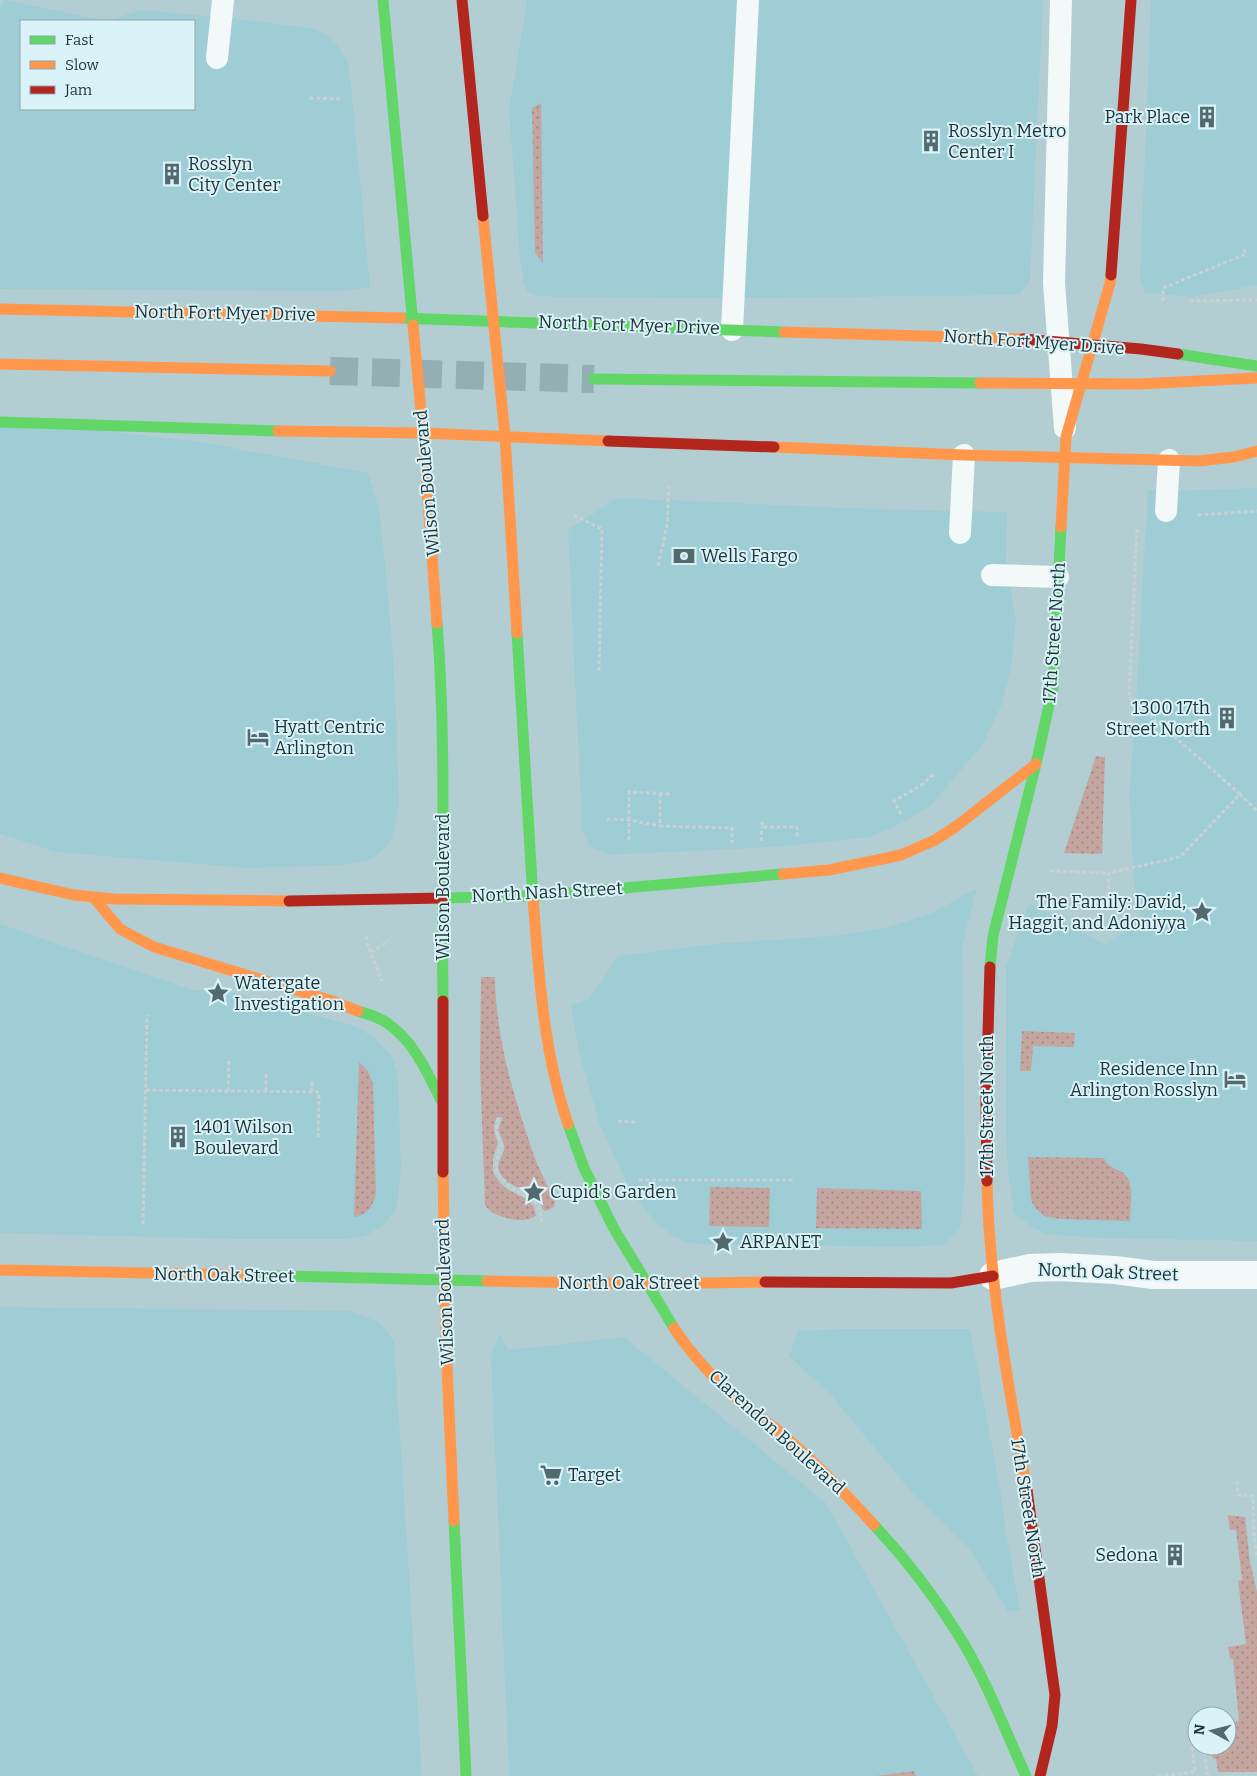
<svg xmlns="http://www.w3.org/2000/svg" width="1257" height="1776" viewBox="0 0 1257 1776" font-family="Bitter,serif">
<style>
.built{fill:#9fcdd6}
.grass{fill:url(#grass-dots)}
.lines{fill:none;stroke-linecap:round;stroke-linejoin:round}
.highway-tunnel{stroke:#94afb4;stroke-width:28;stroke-dasharray:28 14;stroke-linecap:butt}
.path{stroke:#c8d1d3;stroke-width:3;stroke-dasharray:4 2.5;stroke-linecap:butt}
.lane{stroke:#f3f8f8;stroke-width:22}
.street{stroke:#f3f8f8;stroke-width:28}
.fast{stroke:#63d668;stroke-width:11}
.slow{stroke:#ff974d;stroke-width:11}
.jam{stroke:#b3261e;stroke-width:11}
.labels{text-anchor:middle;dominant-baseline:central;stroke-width:4;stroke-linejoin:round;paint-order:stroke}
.poi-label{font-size:18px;fill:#1e3337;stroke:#daf3f8;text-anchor:start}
.street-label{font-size:18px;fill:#1e3337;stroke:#daf3f8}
</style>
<defs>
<pattern id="grass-dots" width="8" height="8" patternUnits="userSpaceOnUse" patternTransform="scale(1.25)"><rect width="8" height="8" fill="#c5a59f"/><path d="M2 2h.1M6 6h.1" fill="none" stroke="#9f8782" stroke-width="1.8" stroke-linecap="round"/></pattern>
</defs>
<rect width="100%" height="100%" fill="#b2ced3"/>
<!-- built -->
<path class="built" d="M 5,0 L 107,21 L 21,21 L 21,109 L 194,109 L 194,21 L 110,21 L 128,14 L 142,10 L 238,19 L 311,28 L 326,34 L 336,43 L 349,64 L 370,287 L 343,291 L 0,289 L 0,7 Z
M 527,0 L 1043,0 L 1030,280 L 1019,295 L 744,298 L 561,297 L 537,296 L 527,291 L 524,283 L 520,260 L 509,109 Z
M 1151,0 L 1257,0 L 1257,285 L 1192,297 L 1145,293 L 1140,279 Z
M 0,420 L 196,441 L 368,473 L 379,509 L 384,553 L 392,641 L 397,733 L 399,807 L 392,838 L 381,852 L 371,859 L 345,865 L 247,868 L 56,852 L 0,834 Z
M 1257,488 L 1257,1241 L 1098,1238 L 1047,1234 L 1035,1229 L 1014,1214 L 1008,1172 L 1006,1135 L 1006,967 L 1029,903 L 1106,945 L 1142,919 L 1134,882 L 1129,793 L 1135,717 L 1148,490 L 1169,491 Z
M 617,498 L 871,509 L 1007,512 L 1006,560 L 1016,620 L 1012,664 L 1001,706 L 981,747 L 930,806 L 900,824 L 870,837 L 777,847 L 608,855 L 589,845 L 582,828 L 568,530 Z
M 977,888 L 962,946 L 965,1175 L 960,1228 L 943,1245 L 908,1247 L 763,1245 L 704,1244 L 686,1242 L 671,1235 L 657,1224 L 631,1192 L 599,1123 L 578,1048 L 571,1005 L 589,999 L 618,956 L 714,944 L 842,935 L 885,928 L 932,913 Z
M 0,924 L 195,991 L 211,987 L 355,1026 L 376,1039 L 392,1057 L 398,1076 L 401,1168 L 397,1208 L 382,1226 L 367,1235 L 351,1239 L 232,1239 L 0,1233 Z
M 0,1307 L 350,1311 L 380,1323 L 394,1341 L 422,1776 L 0,1776 Z
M 838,1329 L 970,1329 L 1000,1488 L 1007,1538 L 1020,1610 L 1008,1612 L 970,1549 L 913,1494 L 832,1396 L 789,1356 L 798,1331 Z
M 499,1334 L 509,1350 L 624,1337 L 826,1503 L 978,1776 L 509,1776 L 491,1357 Z"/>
<!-- grass -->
<path class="grass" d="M 541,103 L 543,263 L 535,253 L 532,108 Z
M 1096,756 L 1105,757 L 1102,854 L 1064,853 Z
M 481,977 L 495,977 C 496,1040 513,1093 533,1153 C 539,1170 548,1185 555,1202 L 554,1207 L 545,1211 C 541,1207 540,1201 537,1197 C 527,1187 505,1188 499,1171 C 496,1163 503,1156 504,1149 C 505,1142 500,1136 498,1130 L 502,1119 L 501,1117 L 497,1117 C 493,1126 493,1133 498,1142 L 493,1159 L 493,1173 L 502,1185 L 509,1190 L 528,1200 L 534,1207 L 536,1215 C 526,1226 491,1217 485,1205 L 480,1067 Z
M 1022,1031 L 1075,1033 L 1074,1047 L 1033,1046 L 1031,1071 L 1020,1071 Z
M 359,1062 L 368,1071 L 373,1084 L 376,1192 C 374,1205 368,1215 354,1217 Z
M 1028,1157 L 1104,1158 C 1108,1167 1114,1168 1122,1172 C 1136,1181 1130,1207 1130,1221 L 1060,1219 L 1044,1216 L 1035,1208 L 1031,1200 Z
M 710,1187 L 770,1188 L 769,1227 L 709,1226 Z
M 817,1188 L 921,1191 L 922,1229 L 816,1228 Z
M 1228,1515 L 1245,1517 L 1250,1562 L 1257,1592 L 1257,1772 L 1218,1772 L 1216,1759 L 1213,1759 L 1211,1746 L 1227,1746 L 1227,1723 L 1239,1721 L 1233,1659 L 1230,1659 L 1228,1647 L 1246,1644 L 1238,1581 L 1242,1580 L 1236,1530 L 1230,1530 Z
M 915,1771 L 916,1776 L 875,1776 Z"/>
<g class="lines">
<!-- highway-tunnel -->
<path class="highway-tunnel" d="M 330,371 L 594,379"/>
<!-- path -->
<path class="path" d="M 310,98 L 341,99
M 1163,301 L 1163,288 L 1246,254 L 1243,248
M 1190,301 L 1257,300
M 574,515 L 602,529 L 599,671
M 1198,515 L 1257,511
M 1137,529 L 1129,697 L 1240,794
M 658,566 L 667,526 L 669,486
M 660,793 L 660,826 L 732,828 L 732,843
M 901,814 L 894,801 L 920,786 L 935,773
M 607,819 L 629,820 L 660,826
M 762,822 L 762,827 L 797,827 L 797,838
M 629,840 L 629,792 L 670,794
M 761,841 L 762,827
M 1050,871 L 1109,873
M 1041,897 L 1108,900 L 1109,873 L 1180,857 L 1240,794 L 1257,811
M 366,936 L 367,943 L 382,981
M 371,952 L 389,941
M 312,1082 L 312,1092
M 146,1090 L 319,1092 L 318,1140
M 228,1091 L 229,1058
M 266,1091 L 266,1071
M 498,1118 L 496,1130 L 501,1145 L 496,1163 L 497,1173 L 511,1188 L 533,1199 L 540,1210 L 542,1223
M 618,1121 L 635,1122
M 639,1180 L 794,1180
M 143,1224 L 147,1015
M 1237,1481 L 1238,1495 L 1253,1496 L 1254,1536 L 1257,1558
M 1203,1746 L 1208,1776
M 1158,1776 L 1195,1772 L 1190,1732 L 1197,1731"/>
<!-- lane -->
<path class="lane" d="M 1061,0 L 1054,283 L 1065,428
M 217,58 L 223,0
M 732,330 L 748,0
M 1166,511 L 1169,460
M 960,533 L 964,455
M 992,575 L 1058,577"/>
<!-- street -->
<path class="street" d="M 993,1276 L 1030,1268 L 1060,1267 L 1115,1270 L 1153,1275 L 1257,1275"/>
<!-- fast -->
<path class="fast" d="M 383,0 L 413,325
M 401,318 L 784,332
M 1178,354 L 1257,366
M 594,379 L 980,383
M 0,422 L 278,431
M 437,623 C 447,749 441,875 443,1001
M 517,633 L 533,898
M 443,898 L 533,896 L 783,874
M 990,967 L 993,936 L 1036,764 L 1053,687 L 1061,527
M 358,1011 C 368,1014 379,1017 387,1023 C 414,1041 427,1072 441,1100
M 568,1124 L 584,1168 L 613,1227 L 674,1328
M 247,1275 L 487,1281
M 454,1521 L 466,1776
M 874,1525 C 905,1558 932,1593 956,1631 C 985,1676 1004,1728 1026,1776"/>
<!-- slow -->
<path class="slow" d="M 483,216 L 505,436 L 517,633
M 0,309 L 401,318
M 413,325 L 423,433 L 437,623
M 784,332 L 1023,339
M 0,364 L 330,371
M 980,383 L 1140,384 L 1257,378
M 278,431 L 423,433 L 608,441
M 774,447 L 964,455 L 1199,461 L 1234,457 L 1257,451
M 1061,527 L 1066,437 L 1110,283 L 1111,275
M 783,874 L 829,870 L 901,855 L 935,840 L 954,828 L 1036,764
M 0,878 L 74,895 L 114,899 L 289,901
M 94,898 L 120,929 L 154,947 L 332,1001 L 358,1011
M 533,898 C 539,975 543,1051 568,1124
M 443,1172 L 446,1344 L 454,1521
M 987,1181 C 989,1285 1009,1388 1027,1490
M 0,1270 L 247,1275
M 487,1281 L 647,1284 L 765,1282
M 674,1328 C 693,1357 719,1384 746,1407 C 757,1416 771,1424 782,1434 C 815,1462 845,1493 874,1525"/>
<!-- jam -->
<path class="jam" d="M 462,0 L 483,216
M 1111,275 L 1131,0
M 1023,339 L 1141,349 L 1178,354
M 608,441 L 774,447
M 289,901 L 443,898
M 443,1001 L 443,1172
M 987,1181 L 986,1099 L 990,967
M 765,1282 L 951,1283 L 993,1276
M 1027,1490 L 1055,1695 L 1052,1726 L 1040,1776"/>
</g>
<!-- icons -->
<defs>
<g id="building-bare" transform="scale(1.725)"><path d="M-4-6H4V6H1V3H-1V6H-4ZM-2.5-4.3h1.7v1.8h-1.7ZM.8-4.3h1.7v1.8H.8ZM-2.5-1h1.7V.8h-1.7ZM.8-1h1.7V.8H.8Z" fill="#52696e" stroke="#daf3f8" stroke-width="2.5" paint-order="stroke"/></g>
<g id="bank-bare" transform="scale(1.725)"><path d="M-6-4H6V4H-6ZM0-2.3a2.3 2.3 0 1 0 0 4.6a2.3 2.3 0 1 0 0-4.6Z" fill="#52696e" stroke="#daf3f8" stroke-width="2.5" paint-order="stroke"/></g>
<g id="hotel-bare" transform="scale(1.725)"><path d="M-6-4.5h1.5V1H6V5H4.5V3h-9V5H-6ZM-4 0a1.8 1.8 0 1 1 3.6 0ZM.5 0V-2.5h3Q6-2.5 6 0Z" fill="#52696e" stroke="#daf3f8" stroke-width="2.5" paint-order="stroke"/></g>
<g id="sight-bare" transform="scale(1.725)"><path d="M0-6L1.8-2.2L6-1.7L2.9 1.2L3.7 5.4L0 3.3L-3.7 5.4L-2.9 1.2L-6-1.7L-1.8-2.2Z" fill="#52696e" stroke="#daf3f8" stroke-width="2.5" paint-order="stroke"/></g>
<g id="supermarket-bare" transform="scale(1.725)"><path d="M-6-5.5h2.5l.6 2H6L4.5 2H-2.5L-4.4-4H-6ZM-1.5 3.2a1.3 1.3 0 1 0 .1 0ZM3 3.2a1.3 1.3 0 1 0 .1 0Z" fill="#52696e" stroke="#daf3f8" stroke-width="2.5" paint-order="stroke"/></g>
</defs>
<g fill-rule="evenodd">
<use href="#building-bare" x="1207" y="117"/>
<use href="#building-bare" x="931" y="141"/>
<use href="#building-bare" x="172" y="174"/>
<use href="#bank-bare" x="684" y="556"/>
<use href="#building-bare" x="1227" y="718"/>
<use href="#hotel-bare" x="258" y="737"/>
<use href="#sight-bare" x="1202" y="912"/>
<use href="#sight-bare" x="218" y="993"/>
<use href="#hotel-bare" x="1235" y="1079"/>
<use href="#building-bare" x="178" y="1137"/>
<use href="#sight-bare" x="534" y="1192"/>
<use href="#sight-bare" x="723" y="1242"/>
<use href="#supermarket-bare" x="551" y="1475"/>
<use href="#building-bare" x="1175" y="1555"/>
</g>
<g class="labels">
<!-- poi labels -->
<g class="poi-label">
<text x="1190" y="117" text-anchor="end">Park Place</text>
<text x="948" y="131">Rosslyn Metro<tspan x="948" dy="21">Center I</tspan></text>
<text x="188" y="164">Rosslyn<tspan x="188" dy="21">City Center</tspan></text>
<text x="701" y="556">Wells Fargo</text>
<text x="1210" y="708" text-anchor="end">1300 17th<tspan x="1210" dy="21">Street North</tspan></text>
<text x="274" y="727">Hyatt Centric<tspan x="274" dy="21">Arlington</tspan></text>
<text x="1186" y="902" text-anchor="end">The Family: David,<tspan x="1186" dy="21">Haggit, and Adoniyya</tspan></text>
<text x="234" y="983">Watergate<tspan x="234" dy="21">Investigation</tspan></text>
<text x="1218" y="1069" text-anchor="end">Residence Inn<tspan x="1218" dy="21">Arlington Rosslyn</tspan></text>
<text x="194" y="1127">1401 Wilson<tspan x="194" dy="21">Boulevard</tspan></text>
<text x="550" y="1192">Cupid's Garden</text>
<text x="740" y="1242">ARPANET</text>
<text x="568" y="1475">Target</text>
<text x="1158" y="1555" text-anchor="end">Sedona</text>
</g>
<!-- street labels -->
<g class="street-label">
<text transform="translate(225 313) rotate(1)">North Fort Myer Drive</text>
<text transform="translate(629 325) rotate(2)">North Fort Myer Drive</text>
<text transform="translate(1034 342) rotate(4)">North Fort Myer Drive</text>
<text transform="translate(427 483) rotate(-95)">Wilson Boulevard</text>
<text transform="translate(1054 633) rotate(-86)">17th Street North</text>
<text transform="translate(443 887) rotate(-90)">Wilson Boulevard</text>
<text transform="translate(547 892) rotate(-3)">North Nash Street</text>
<text transform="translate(987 1106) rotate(-90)">17th Street North</text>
<text transform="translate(1108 1272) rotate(2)">North Oak Street</text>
<text transform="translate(224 1275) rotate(1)">North Oak Street</text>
<text x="629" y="1283">North Oak Street</text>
<text transform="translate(445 1292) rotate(-92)">Wilson Boulevard</text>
<text transform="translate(777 1432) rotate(42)">Clarendon Boulevard</text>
<text transform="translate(1028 1508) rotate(81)">17th Street North</text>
</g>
</g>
<!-- legend -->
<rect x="20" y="20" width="175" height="90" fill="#daf3f8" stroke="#8fa6ab"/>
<rect x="30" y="36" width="25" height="8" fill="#63d668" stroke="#8fa6ab"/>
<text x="65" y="45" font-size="15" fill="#1e3337">Fast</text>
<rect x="30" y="61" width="25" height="8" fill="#ff974d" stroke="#8fa6ab"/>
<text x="65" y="70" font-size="15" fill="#1e3337">Slow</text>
<rect x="30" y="86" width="25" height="8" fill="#b3261e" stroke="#8fa6ab"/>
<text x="65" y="95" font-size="15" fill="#1e3337">Jam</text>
<!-- north arrow -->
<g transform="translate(1212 1731) rotate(277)"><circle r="24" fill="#daf3f8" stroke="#8fa6ab"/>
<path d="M0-4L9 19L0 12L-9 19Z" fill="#52696e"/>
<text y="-8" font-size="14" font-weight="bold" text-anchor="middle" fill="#1e3337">N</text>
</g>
</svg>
